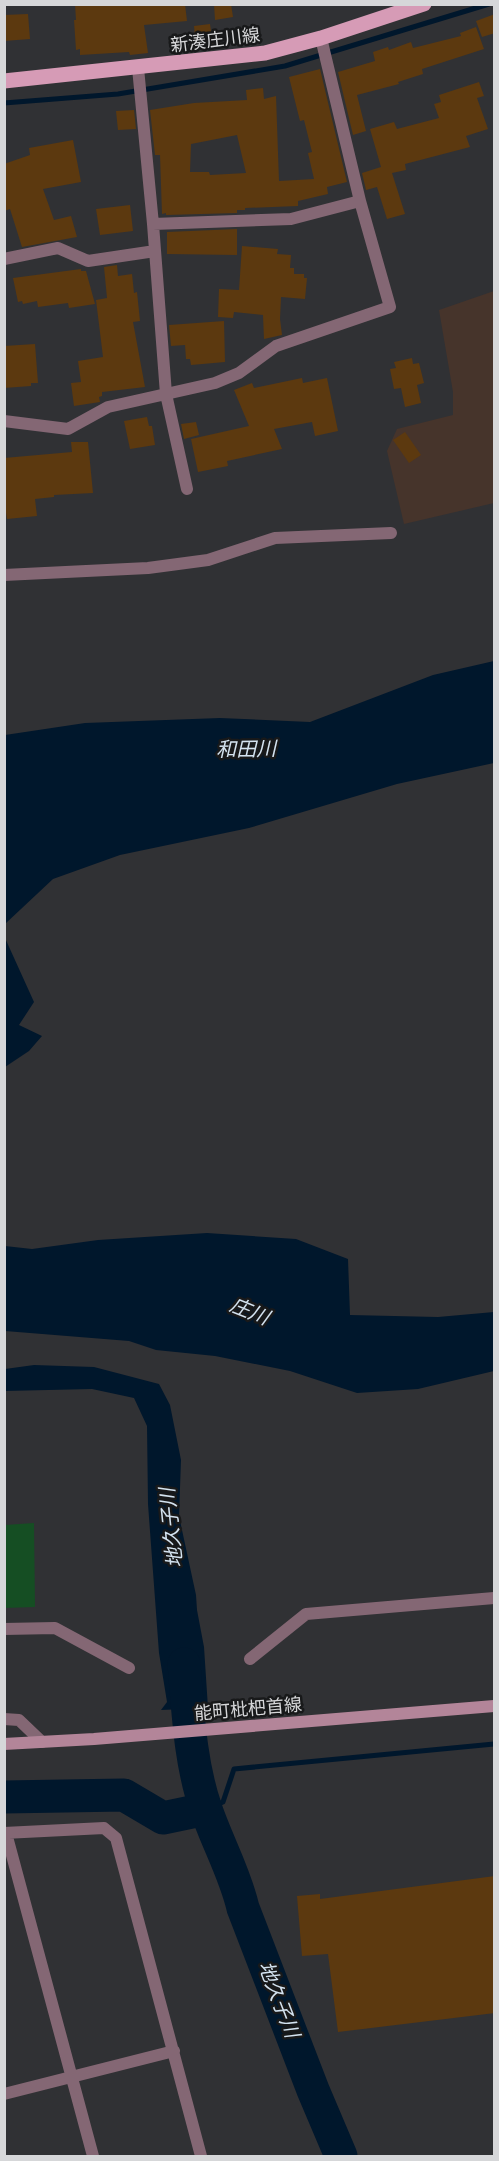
<svg xmlns="http://www.w3.org/2000/svg" width="499" height="2161" viewBox="0 0 499 2161" font-family="'Golos Text','Noto Sans JP',sans-serif">
<style>
.industrial{fill:#46342b}
.green{fill:#154e23}
.water{fill:#00172c}
.lines{fill:none;stroke-linecap:round;stroke-linejoin:round}
.stream{stroke:#00172c;stroke-width:5}
.river{stroke:#00172c;stroke-width:33}
.building{fill:#5c390f;fill-rule:evenodd}
.street{stroke:#846774;stroke-width:12}
.secondary{stroke:#b38599;stroke-width:12}
.primary{stroke:#d69bb6;stroke-width:15}
.labels{text-anchor:middle;dominant-baseline:central;stroke-width:5;stroke-linejoin:round;paint-order:stroke}
.street-label{font-size:18px;fill:#d6d7d9;stroke:#18191a}
.water-label{font-size:20px;font-style:italic;fill:#d4e3f0;stroke:#18191a}
</style>
<rect width="100%" height="100%" fill="#303134"/>
<!-- industrial -->
<path class="industrial" d="M 494,291 L 494,503 L 404,524 L 387,451 L 397,429 L 453,415 L 453,392 L 439,310 Z"/>
<!-- green -->
<path class="green" d="M 34,1523 L 35,1607 L 5,1608 L 5,1525 Z"/>
<!-- water -->
<path class="water" d="M 494,661 L 494,763 L 397,784 L 249,828 L 120,855 L 53,879 L 5,924 L 5,735 L 85,723 L 220,718 L 310,722 L 433,675 Z
M 5,938 L 34,1002 L 19,1025 L 42,1036 L 29,1051 L 5,1067 Z
M 207,1233 L 296,1239 L 348,1259 L 350,1315 L 438,1317 L 494,1312 L 494,1371 L 418,1389 L 357,1393 L 290,1371 L 215,1356 L 156,1350 L 129,1341 L 5,1331 L 5,1246 L 32,1249 L 98,1240 Z
M 34,1365 L 94,1367 L 159,1384 L 170,1405 L 181,1460 L 179,1516 L 196,1595 L 197,1610 L 204,1647 L 208,1708 L 161,1710 L 167,1702 L 159,1653 L 148,1504 L 147,1426 L 134,1398 L 92,1389 L 5,1391 L 5,1369 Z"/>
<g class="lines">
<!-- stream -->
<path class="stream" d="M 4,103 L 118,94 L 285,66 L 489,4
M 206,1809 L 223,1802 L 234,1769 L 494,1744"/>
<!-- river -->
<path class="river" d="M 184,1664 C 188,1712 190,1763 206,1809 C 217,1842 235,1873 243,1908 L 313,2090 L 341,2156
M 4,1797 L 124,1795 L 163,1818 L 206,1809"/>
</g>
<!-- building -->
<path class="building" d="M 75,4 L 185,4 L 187,21 L 144,25 L 148,53 L 130,55 L 129,52 L 80,55 L 80,49 L 76,50 L 74,20 L 76,20 Z
M 214,4 L 231,4 L 233,17 L 215,20 Z
M 28,14 L 30,39 L 4,41 L 4,15 Z
M 495,14 L 495,33 L 482,37 L 476,21 Z
M 210,24 L 213,45 L 196,47 L 194,26 Z
M 476,27 L 484,49 L 422,69 L 423,74 L 398,82 L 399,84 L 357,95 L 366,131 L 353,135 L 338,72 L 375,61 L 373,52 L 388,47 L 389,50 L 411,42 L 413,48 L 461,36 L 460,33 Z
M 320,69 L 347,182 L 327,187 L 328,194 L 298,201 L 298,206 L 245,208 L 245,210 L 237,210 L 237,213 L 166,215 L 166,213 L 162,214 L 160,155 L 155,155 L 150,110 L 194,103 L 247,100 L 246,90 L 263,88 L 264,99 L 276,96 L 279,181 L 314,179 L 308,153 L 312,152 L 304,120 L 300,121 L 289,77 ZM 237,135 L 246,173 L 210,175 L 209,172 L 190,172 L 191,144 Z
M 479,82 L 484,96 L 477,98 L 488,129 L 466,136 L 470,147 L 405,164 L 406,170 L 392,173 L 405,214 L 387,219 L 377,187 L 366,190 L 362,173 L 381,167 L 370,129 L 394,122 L 397,129 L 439,118 L 434,104 L 441,102 L 439,95 Z
M 134,110 L 136,129 L 118,130 L 116,111 Z
M 73,140 L 81,182 L 43,189 L 54,220 L 71,216 L 77,237 L 22,247 L 10,209 L 4,211 L 4,164 L 30,155 L 29,148 Z
M 130,205 L 133,231 L 100,235 L 96,209 Z
M 237,229 L 237,255 L 167,254 L 167,232 Z
M 242,246 L 278,249 L 277,254 L 291,255 L 290,268 L 294,268 L 294,274 L 304,274 L 304,278 L 307,278 L 305,299 L 281,297 L 280,319 L 282,335 L 264,339 L 263,315 L 234,312 L 233,318 L 218,317 L 219,289 L 239,290 Z
M 117,265 L 118,276 L 132,274 L 134,293 L 137,292 L 140,321 L 133,322 L 145,387 L 102,392 L 102,396 L 99,397 L 100,402 L 74,406 L 71,383 L 81,382 L 78,361 L 103,357 L 96,300 L 107,298 L 104,267 Z
M 81,269 L 81,271 L 86,271 L 95,304 L 69,308 L 68,303 L 38,307 L 37,301 L 23,304 L 22,301 L 18,302 L 13,278 Z
M 224,321 L 225,362 L 191,365 L 190,359 L 186,359 L 185,345 L 171,346 L 169,325 Z
M 35,344 L 38,383 L 31,383 L 31,386 L 4,388 L 4,346 Z
M 412,358 L 413,364 L 419,363 L 424,383 L 417,385 L 421,403 L 405,407 L 401,388 L 394,389 L 390,369 L 396,368 L 394,362 Z
M 302,378 L 303,383 L 327,378 L 338,431 L 315,436 L 312,422 L 274,429 L 282,449 L 227,461 L 228,466 L 198,472 L 191,439 L 249,426 L 234,390 L 252,383 L 254,388 Z
M 147,417 L 149,426 L 152,426 L 155,445 L 130,449 L 124,421 Z
M 196,422 L 199,435 L 184,439 L 181,424 Z
M 405,432 L 421,455 L 409,463 L 393,440 Z
M 71,442 L 88,442 L 93,493 L 54,495 L 54,497 L 35,499 L 37,516 L 7,519 L 4,500 L 4,458 L 72,452 Z
M 495,1876 L 495,2013 L 338,2032 L 328,1954 L 302,1956 L 297,1896 L 320,1894 L 320,1899 Z"/>
<g class="lines">
<!-- street -->
<path class="street" d="M 321,38 L 360,201
M 138,68 L 153,224 L 166,394 L 187,489
M 4,259 L 58,248 L 88,261 L 155,251
M 4,421 L 68,429 L 108,407 L 215,383 L 239,373 L 276,346 L 390,307 L 360,201 L 291,219 L 153,224
M 4,575 L 148,568 L 208,560 L 275,538 L 391,533
M 4,1629 L 55,1628 L 129,1668
M 250,1659 L 306,1614 L 494,1598
M 4,1719 L 19,1720 L 42,1742
M 4,1833 L 104,1828 L 116,1838 L 201,2156
M 6,1833 L 93,2156
M 4,2094 L 174,2051"/>
<!-- secondary -->
<path class="secondary" d="M 4,1744 L 94,1739 L 494,1706"/>
<!-- primary -->
<path class="primary" d="M 4,81 L 265,53 L 321,38 L 424,4"/>
</g>
<g class="labels">
<!-- street labels -->
<g class="street-label">
<text transform="translate(215 39) rotate(-7)">新湊庄川線</text>
<text transform="translate(248 1708) rotate(-5)">能町枇杷首線</text>
</g>
<!-- water labels -->
<g class="water-label">
<text transform="translate(246 748) rotate(-1)">和田川</text>
<text transform="translate(250 1310) rotate(22)">庄川</text>
<text transform="translate(170 1528) rotate(-96)">地久子川</text>
<text transform="translate(280 1999) rotate(69)">地久子川</text>
</g>
</g>
<!-- border -->
<rect width="499" height="2161" fill="none" stroke="#d6d7d9" stroke-width="12"/>
</svg>
